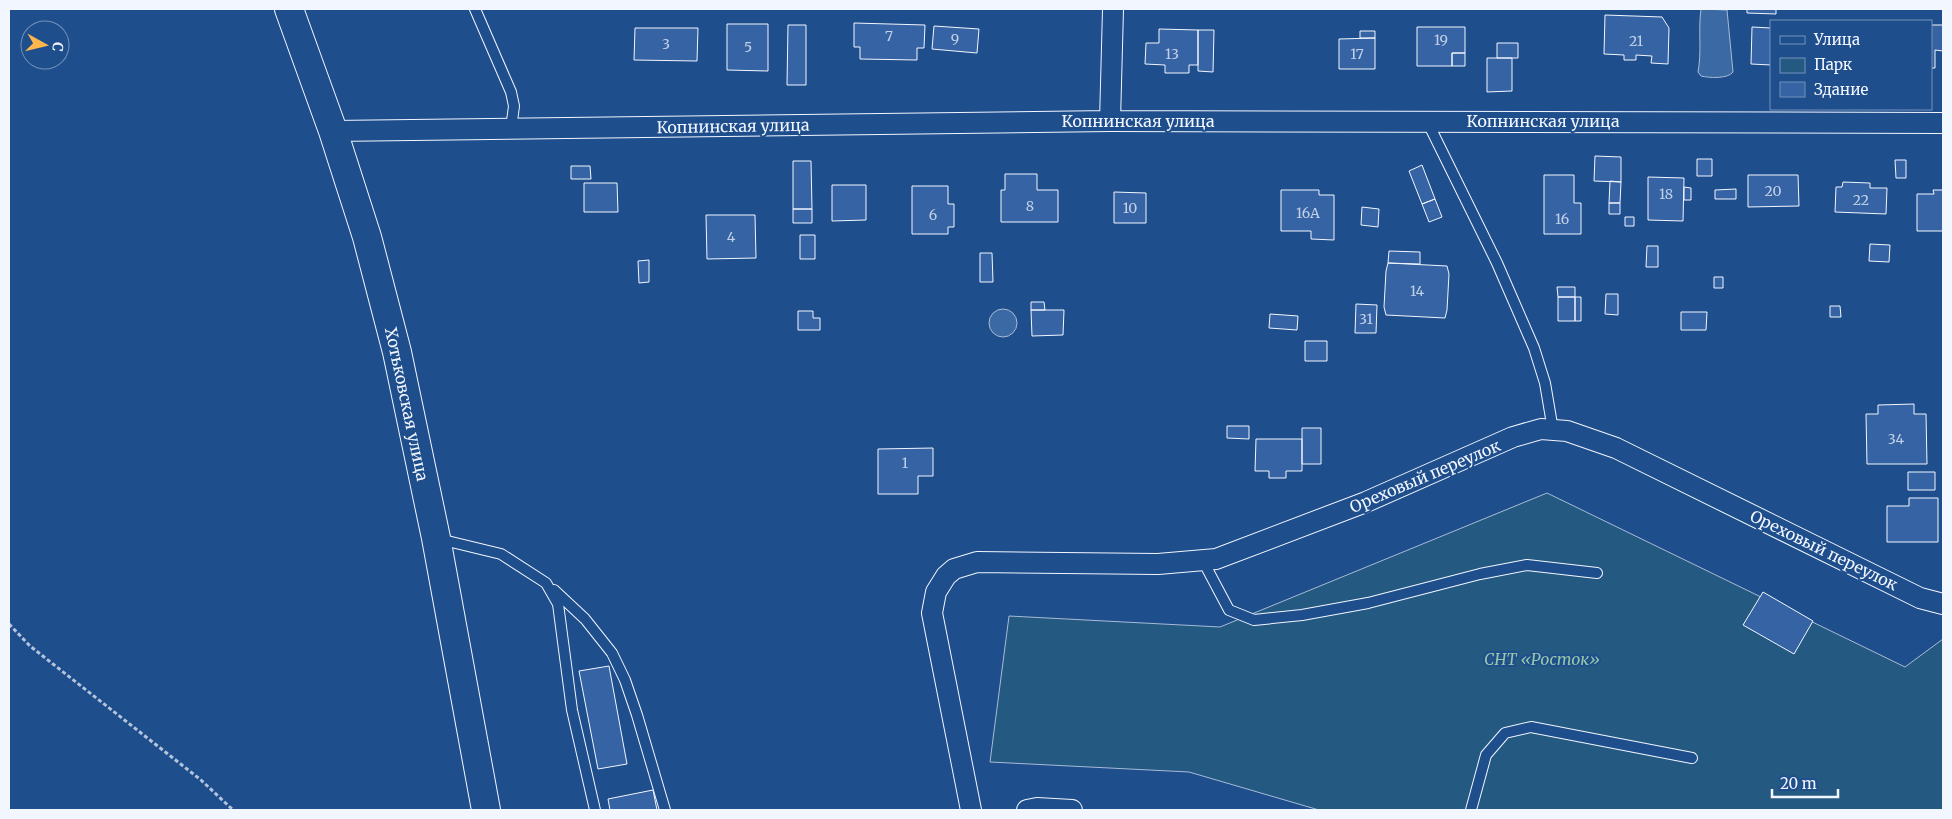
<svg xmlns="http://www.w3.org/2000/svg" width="1952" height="819" viewBox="0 0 1952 819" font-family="Merriweather,serif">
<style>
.green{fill:#245a82;stroke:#a8bbd7}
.water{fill:#3b69a3;stroke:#a8bbd7}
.building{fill:#3563a3;stroke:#f2f6ff}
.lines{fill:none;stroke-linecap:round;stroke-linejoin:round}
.service-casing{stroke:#f2f6ff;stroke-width:12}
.minor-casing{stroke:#f2f6ff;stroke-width:22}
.secondary-casing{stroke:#f2f6ff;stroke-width:30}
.path{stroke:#b3c4dc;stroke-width:3;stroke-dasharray:4 2.5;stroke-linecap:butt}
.service{stroke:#1f4e8c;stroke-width:10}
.minor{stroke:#1f4e8c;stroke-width:20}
.secondary{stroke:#1f4e8c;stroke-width:28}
.labels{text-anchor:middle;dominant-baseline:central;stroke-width:4;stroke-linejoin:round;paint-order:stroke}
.number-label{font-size:14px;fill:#c3d1e8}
.street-label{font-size:16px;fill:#f2f6ff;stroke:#1f4e8c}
.park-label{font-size:16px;font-style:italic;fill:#97c8a6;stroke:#1f4e8c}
</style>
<rect width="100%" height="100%" fill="#1f4e8c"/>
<!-- green -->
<path class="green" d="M 1547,493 L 1905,667 L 1943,639 L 1943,810 L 1319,810 L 1189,772 L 990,762 L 1009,616 L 1220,627 Z"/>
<!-- water -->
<path class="water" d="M 1701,9 L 1727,10 L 1733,72 C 1728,79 1709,78 1701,76 L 1698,72 C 1702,51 1698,30 1701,9 Z
M989 323a14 14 0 1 1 28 0a14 14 0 1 1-28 0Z"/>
<!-- building -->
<path class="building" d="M 1747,9 L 1776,9 L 1776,14 L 1747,13 Z
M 1605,15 L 1662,17 L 1669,28 L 1668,64 L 1651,63 L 1652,56 L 1636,55 L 1636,60 L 1624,60 L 1624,55 L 1604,54 Z
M 854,23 L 925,25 L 924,48 L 917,48 L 917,60 L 860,59 L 860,47 L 854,47 Z
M 727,24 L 768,24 L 768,71 L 727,70 Z
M 788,25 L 806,25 L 806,85 L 787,85 Z
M 1931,25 L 1943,25 L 1943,51 L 1935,50 L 1935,68 L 1931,68 Z
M 934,26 L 979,29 L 977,53 L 932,49 Z
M 1417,27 L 1465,27 L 1465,53 L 1452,53 L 1452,66 L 1417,66 Z
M 1752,27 L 1771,28 L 1771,65 L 1751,64 Z
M 635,28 L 698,28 L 697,61 L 634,60 Z
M 1159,29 L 1198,30 L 1198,65 L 1189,65 L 1189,73 L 1165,73 L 1165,65 L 1145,64 L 1146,43 L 1159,43 Z
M 1198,30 L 1214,30 L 1213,72 L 1198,71 Z
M 1360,31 L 1375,31 L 1375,38 L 1360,38 Z
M 1375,38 L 1375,69 L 1339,69 L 1339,39 Z
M 1497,43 L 1518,43 L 1518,58 L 1497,58 Z
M 1452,53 L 1465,53 L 1465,66 L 1452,66 Z
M 1487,58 L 1512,58 L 1512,91 L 1487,92 Z
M 1595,156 L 1621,157 L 1621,182 L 1594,181 Z
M 1697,159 L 1712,159 L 1712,176 L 1697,176 Z
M 1895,160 L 1906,160 L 1906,178 L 1896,178 Z
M 793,161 L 811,161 L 812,209 L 793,209 Z
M 1422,165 L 1435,199 L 1422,204 L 1409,171 Z
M 571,166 L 590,166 L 591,179 L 571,179 Z
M 1005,174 L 1037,174 L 1037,190 L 1058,190 L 1058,222 L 1001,222 L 1001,190 L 1005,190 Z
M 1544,175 L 1574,175 L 1574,203 L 1581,203 L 1581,234 L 1544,234 Z
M 1748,175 L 1798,175 L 1799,206 L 1748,207 Z
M 1648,177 L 1684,178 L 1683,221 L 1648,220 Z
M 1610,181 L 1621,182 L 1620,203 L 1609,203 Z
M 1843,182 L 1870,183 L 1870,188 L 1887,188 L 1886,214 L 1835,212 L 1836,187 L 1842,187 Z
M 584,183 L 617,183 L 618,212 L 584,212 Z
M 832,185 L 866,185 L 866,220 L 832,221 Z
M 912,186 L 948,186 L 948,204 L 954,204 L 954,227 L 948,227 L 948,234 L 912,234 Z
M 1684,187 L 1691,188 L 1691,200 L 1684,200 Z
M 1736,189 L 1736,199 L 1715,199 L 1715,190 Z
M 1281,190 L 1319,190 L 1319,195 L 1334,195 L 1334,240 L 1311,239 L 1311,231 L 1281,231 Z
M 1933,190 L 1943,190 L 1943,231 L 1917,231 L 1917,194 L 1934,194 Z
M 1114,192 L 1146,193 L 1146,223 L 1114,223 Z
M 1435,199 L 1442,217 L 1429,222 L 1422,204 Z
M 1609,203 L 1620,203 L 1620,214 L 1609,214 Z
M 1362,207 L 1379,209 L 1378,227 L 1361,225 Z
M 793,209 L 812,209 L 812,223 L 793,223 Z
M 706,215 L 755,215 L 756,258 L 707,259 Z
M 1625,217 L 1634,217 L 1634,226 L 1625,226 Z
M 800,235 L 815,235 L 815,259 L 800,259 Z
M 1870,244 L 1890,245 L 1889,262 L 1869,261 Z
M 1647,246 L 1658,246 L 1658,267 L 1646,267 Z
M 1389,251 L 1420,252 L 1420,264 L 1388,263 Z
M 980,253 L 992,253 L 993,282 L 980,282 Z
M 649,260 L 649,282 L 639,283 L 638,261 Z
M 1388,263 L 1447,266 L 1449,274 L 1447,310 L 1445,318 L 1386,315 L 1384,307 L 1386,271 Z
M 1714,277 L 1723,277 L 1723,288 L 1714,288 Z
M 1557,287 L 1575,287 L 1575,297 L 1558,297 Z
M 1606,294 L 1618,294 L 1618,315 L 1605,314 Z
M 1558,297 L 1575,297 L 1575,321 L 1558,321 Z
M 1575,297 L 1581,297 L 1581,321 L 1575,321 Z
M 1031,302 L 1044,302 L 1045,310 L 1031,310 Z
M 1356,304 L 1377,305 L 1376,333 L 1355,333 Z
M 1830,306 L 1840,306 L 1841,317 L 1830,317 Z
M 1031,310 L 1064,310 L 1063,335 L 1032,336 Z
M 798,311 L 813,311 L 813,318 L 820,318 L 820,330 L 798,330 Z
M 1681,312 L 1707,312 L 1706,330 L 1681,330 Z
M 1270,314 L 1298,316 L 1297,330 L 1269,328 Z
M 1305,341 L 1327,341 L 1327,361 L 1305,361 Z
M 1914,404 L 1914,414 L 1926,414 L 1927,464 L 1867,464 L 1866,414 L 1878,414 L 1878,405 Z
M 1227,426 L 1249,426 L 1249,439 L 1227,438 Z
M 1302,428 L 1321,428 L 1321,464 L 1302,464 Z
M 1256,439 L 1302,439 L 1302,471 L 1286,471 L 1286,478 L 1269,478 L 1269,471 L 1255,471 Z
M 933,448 L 933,476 L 918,476 L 918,494 L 878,494 L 878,449 Z
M 1908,472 L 1935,472 L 1935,490 L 1908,490 Z
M 1909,498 L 1938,498 L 1938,542 L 1887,542 L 1887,506 L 1909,506 Z
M 1763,592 L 1813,621 L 1794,654 L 1743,625 Z
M 609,666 L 627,764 L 598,769 L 579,671 Z
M 653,790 L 657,810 L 610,810 L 608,799 Z"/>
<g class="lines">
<!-- service casing -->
<g class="service-casing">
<path id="service" d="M 475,9 L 511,92 L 514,106 L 511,129
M 1427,121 L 1497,263 L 1534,348 L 1545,383 L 1553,430
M 439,539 L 501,554 L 546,583 L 558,604 L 572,710 L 595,810
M 1203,561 L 1229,610 L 1254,620 L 1302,615 L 1368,603 L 1480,574 L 1527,565 L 1597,573
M 554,590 L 585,619 L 612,653 L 625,680 L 637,715 L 665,810
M 1471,810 L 1486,755 L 1505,733 L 1531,727 L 1692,758"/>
</g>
<!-- minor casing -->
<g class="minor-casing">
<path id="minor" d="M 1110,121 L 1113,9
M 333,131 L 1110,121 L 1943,123
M 971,810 L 932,613 L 936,592 L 946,576 L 954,569 L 977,562 L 1158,564 L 1216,559 L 1366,502 L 1513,437 L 1541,429 L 1567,431 L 1616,448 L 1920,598 L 1943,604
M 1027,810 L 1037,808 L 1072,810"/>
</g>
<!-- secondary casing -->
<g class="secondary-casing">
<path id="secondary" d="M 289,9 L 333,131 L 367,237 L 397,352 L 436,538 L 486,810"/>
</g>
<!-- path -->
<path class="path" d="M 9,624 L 30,646 L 201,780 L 233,810"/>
<!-- service -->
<use href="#service" class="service"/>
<!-- minor -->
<use href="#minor" class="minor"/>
<!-- secondary -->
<use href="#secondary" class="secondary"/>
</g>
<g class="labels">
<!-- number labels -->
<g class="number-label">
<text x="889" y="36">7</text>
<text x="955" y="39">9</text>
<text x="1441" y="40">19</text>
<text x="1636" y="41">21</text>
<text x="666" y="44">3</text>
<text x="748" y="47">5</text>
<text x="1172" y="54">13</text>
<text x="1357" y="54">17</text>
<text x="1773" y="191">20</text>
<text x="1666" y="194">18</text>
<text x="1861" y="200">22</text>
<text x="1030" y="206">8</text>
<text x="1130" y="208">10</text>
<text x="1308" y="213">16А</text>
<text x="933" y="215">6</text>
<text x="1562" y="219">16</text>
<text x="731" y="237">4</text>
<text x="1417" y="291">14</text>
<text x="1366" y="319">31</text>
<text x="1896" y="439">34</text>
<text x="905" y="463">1</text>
</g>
<!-- street labels -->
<g class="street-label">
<text x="1138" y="121">Копнинская улица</text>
<text x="1543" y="121">Копнинская улица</text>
<text transform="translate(733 126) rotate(-1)">Копнинская улица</text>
<text transform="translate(407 404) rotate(78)">Хотьковская улица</text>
<text transform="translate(1425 476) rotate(-23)">Ореховый переулок</text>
<text transform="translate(1824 550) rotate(26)">Ореховый переулок</text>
</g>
<!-- park labels -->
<g class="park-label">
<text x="1542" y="659">СНТ «Росток»</text>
</g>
</g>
<!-- border -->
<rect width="1952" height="819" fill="none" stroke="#f2f6ff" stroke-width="20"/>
<!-- legend -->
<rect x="1770" y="20" width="162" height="90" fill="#1f4e8c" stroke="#7391ba"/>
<rect x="1780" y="36" width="25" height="8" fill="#1f4e8c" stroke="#7391ba"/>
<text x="1814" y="45" font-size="15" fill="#f2f6ff">Улица</text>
<rect x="1780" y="58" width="25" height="15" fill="#245a82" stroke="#7391ba"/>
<text x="1814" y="70" font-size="15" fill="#f2f6ff">Парк</text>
<rect x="1780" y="82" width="25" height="15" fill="#3563a3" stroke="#7391ba"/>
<text x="1814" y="95" font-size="15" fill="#f2f6ff">Здание</text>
<!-- north arrow -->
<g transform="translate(45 45) rotate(98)"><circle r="24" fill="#1f4e8c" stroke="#7391ba"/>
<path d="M0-4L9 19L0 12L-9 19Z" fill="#ffb74d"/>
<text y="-8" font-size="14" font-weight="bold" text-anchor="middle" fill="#f2f6ff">С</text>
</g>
<!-- scale -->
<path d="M1772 789v8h66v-8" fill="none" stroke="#f2f6ff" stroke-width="2.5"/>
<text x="1780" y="789" font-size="15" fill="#f2f6ff" stroke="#1f4e8c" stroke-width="4" paint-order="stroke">20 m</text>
</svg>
